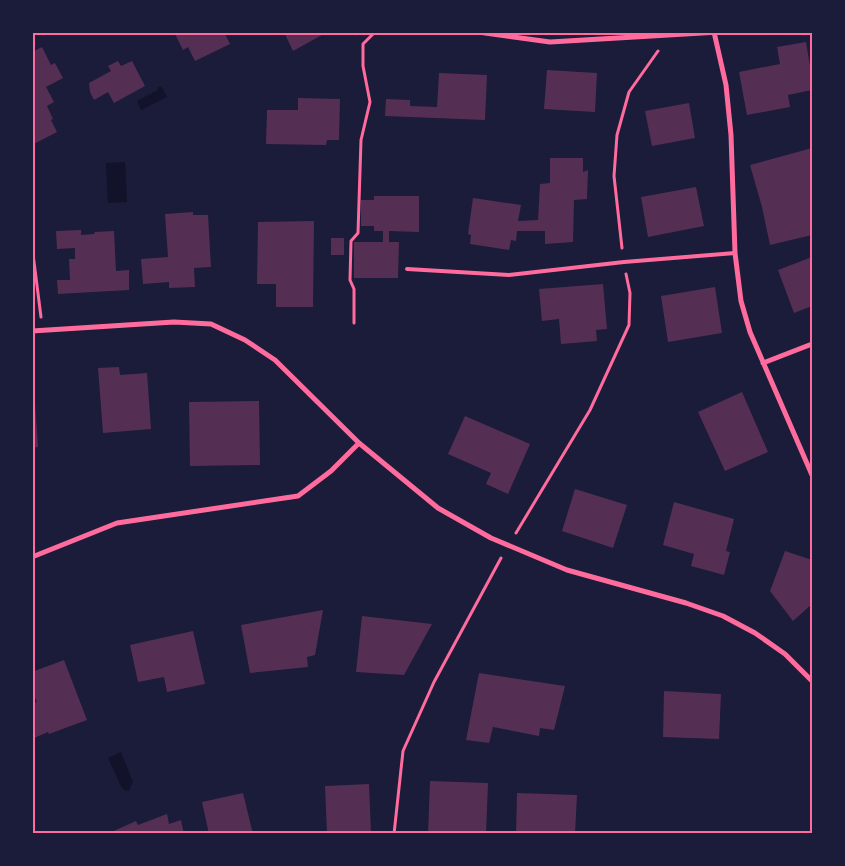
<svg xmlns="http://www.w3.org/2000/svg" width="845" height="866" viewBox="0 0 845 866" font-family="Commissioner,sans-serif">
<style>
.water{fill:#12122b}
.building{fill:#542f53}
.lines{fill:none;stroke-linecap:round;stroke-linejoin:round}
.path{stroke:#ff6b9d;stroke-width:3}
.service{stroke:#ff6b9d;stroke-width:4}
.minor{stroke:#ff6b9d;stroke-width:5}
.neatline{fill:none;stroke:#ff6b9d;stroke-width:2}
</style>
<rect width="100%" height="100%" fill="#1b1b3a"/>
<!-- water -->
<path class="water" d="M 161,86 L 167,97 L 141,110 L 137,101 L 158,90 L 157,88 Z
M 125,162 L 127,202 L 108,203 L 106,163 Z
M 121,752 L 133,782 L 129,791 L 124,790 L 121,786 L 108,758 Z"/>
<!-- building -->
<path class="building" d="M 174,32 L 228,32 L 225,34 L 230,44 L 195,61 L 188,47 L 183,50 Z
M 284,32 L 323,32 L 322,35 L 293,51 Z
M 806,42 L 812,78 L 812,90 L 788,95 L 790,107 L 747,115 L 739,72 L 780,64 L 777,47 Z
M 42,47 L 51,65 L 55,63 L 63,78 L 46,87 L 54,102 L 47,106 L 53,119 L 51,120 L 57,132 L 32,145 L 32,52 Z
M 118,61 L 121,66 L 132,61 L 145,86 L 114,103 L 108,92 L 94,100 L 90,92 L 89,83 L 111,71 L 108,66 Z
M 547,70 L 597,73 L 595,112 L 544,109 Z
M 439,73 L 487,75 L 485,120 L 385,116 L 386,99 L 410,100 L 410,106 L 437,107 Z
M 298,98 L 340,99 L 339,140 L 327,140 L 326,145 L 266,144 L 267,110 L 298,110 Z
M 689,103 L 695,138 L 652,146 L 645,111 Z
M 812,148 L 812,235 L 770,245 L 762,207 L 750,165 Z
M 550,158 L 583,158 L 583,172 L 588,170 L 587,199 L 574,200 L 573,242 L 545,244 L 545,231 L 517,231 L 516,241 L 511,240 L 509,250 L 470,244 L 471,235 L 468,234 L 473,198 L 521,205 L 518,221 L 538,220 L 540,184 L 550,183 Z
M 696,187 L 704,226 L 648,237 L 641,197 Z
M 374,196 L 419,196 L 419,232 L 389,231 L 389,242 L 399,242 L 398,278 L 354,278 L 354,242 L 383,242 L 383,231 L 374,231 L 374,226 L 361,226 L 361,200 L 374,200 Z
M 193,212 L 193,215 L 208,215 L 211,267 L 194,268 L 195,287 L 169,288 L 169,282 L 143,284 L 141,259 L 168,257 L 165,214 Z
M 314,221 L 313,307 L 276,307 L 276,284 L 257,284 L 258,222 Z
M 81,230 L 81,235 L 94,234 L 95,232 L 114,231 L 116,271 L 129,270 L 129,290 L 58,294 L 57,280 L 70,280 L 69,259 L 75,259 L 75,248 L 57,249 L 56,231 Z
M 331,238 L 344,238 L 344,255 L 331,255 Z
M 812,257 L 812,306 L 794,313 L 778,270 Z
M 603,284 L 607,329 L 596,330 L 597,341 L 561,344 L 559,319 L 542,321 L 539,289 Z
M 715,287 L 722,333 L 668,342 L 661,296 Z
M 119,367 L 120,375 L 147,373 L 151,429 L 103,433 L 98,368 Z
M 32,388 L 34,388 L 38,447 L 32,448 Z
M 742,392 L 768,452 L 725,471 L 698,412 Z
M 259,401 L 260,465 L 190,466 L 189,402 Z
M 465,416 L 530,444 L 508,494 L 486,484 L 491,473 L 448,454 Z
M 575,489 L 627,505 L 613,548 L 562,531 Z
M 674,502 L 734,519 L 726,551 L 730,552 L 724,575 L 691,566 L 694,554 L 663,545 Z
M 785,551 L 812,560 L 812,604 L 793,621 L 770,591 Z
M 323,610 L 315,655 L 307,657 L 308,667 L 250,673 L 241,625 Z
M 362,616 L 432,624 L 404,675 L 356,672 Z
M 193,631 L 205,684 L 167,692 L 164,677 L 138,682 L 130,645 Z
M 64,660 L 87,720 L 49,734 L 48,732 L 32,739 L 32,703 L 37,702 L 32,691 L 32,672 Z
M 479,673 L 565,686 L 554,730 L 540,728 L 539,736 L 493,727 L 489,743 L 466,740 Z
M 664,691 L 721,694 L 719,739 L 663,737 Z
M 430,781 L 488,783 L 486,834 L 428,834 Z
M 369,784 L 371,833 L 327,834 L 325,786 Z
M 243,793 L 253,834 L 209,834 L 202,802 Z
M 517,793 L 577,795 L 575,834 L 516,834 Z
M 167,814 L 169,824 L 181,820 L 184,834 L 107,834 L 136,821 L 138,825 Z"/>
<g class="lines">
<!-- path -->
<path class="path" d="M 32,246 L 41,317
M 622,248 L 614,176 L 617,135 L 629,92 L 658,51
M 354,323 L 354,289 L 350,280 L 351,241 L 358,233 L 361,140 L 370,102 L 363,66 L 363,44 L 375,32
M 516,533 L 590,410 L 629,325 L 630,293 L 626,274
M 394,834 L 403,751 L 434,682 L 501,558"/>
<!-- service -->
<path class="service" d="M 407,269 L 509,275 L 624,262 L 735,253"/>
<!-- minor -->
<path class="minor" d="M 478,32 L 550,42 L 719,32
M 714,32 L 726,85 L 731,135 L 735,253 L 741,301 L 750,332 L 812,475
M 32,331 L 174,322 L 211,324 L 245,340 L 275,360 L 359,443 L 438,508 L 491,538 L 567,570 L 686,603 L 723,616 L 755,633 L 785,654 L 812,681
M 763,363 L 812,344
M 32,557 L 117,523 L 298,496 L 331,471 L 359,443"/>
</g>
<!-- border -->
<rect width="845" height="866" fill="none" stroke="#1b1b3a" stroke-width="68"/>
<rect x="34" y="34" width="777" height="798" class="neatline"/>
</svg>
